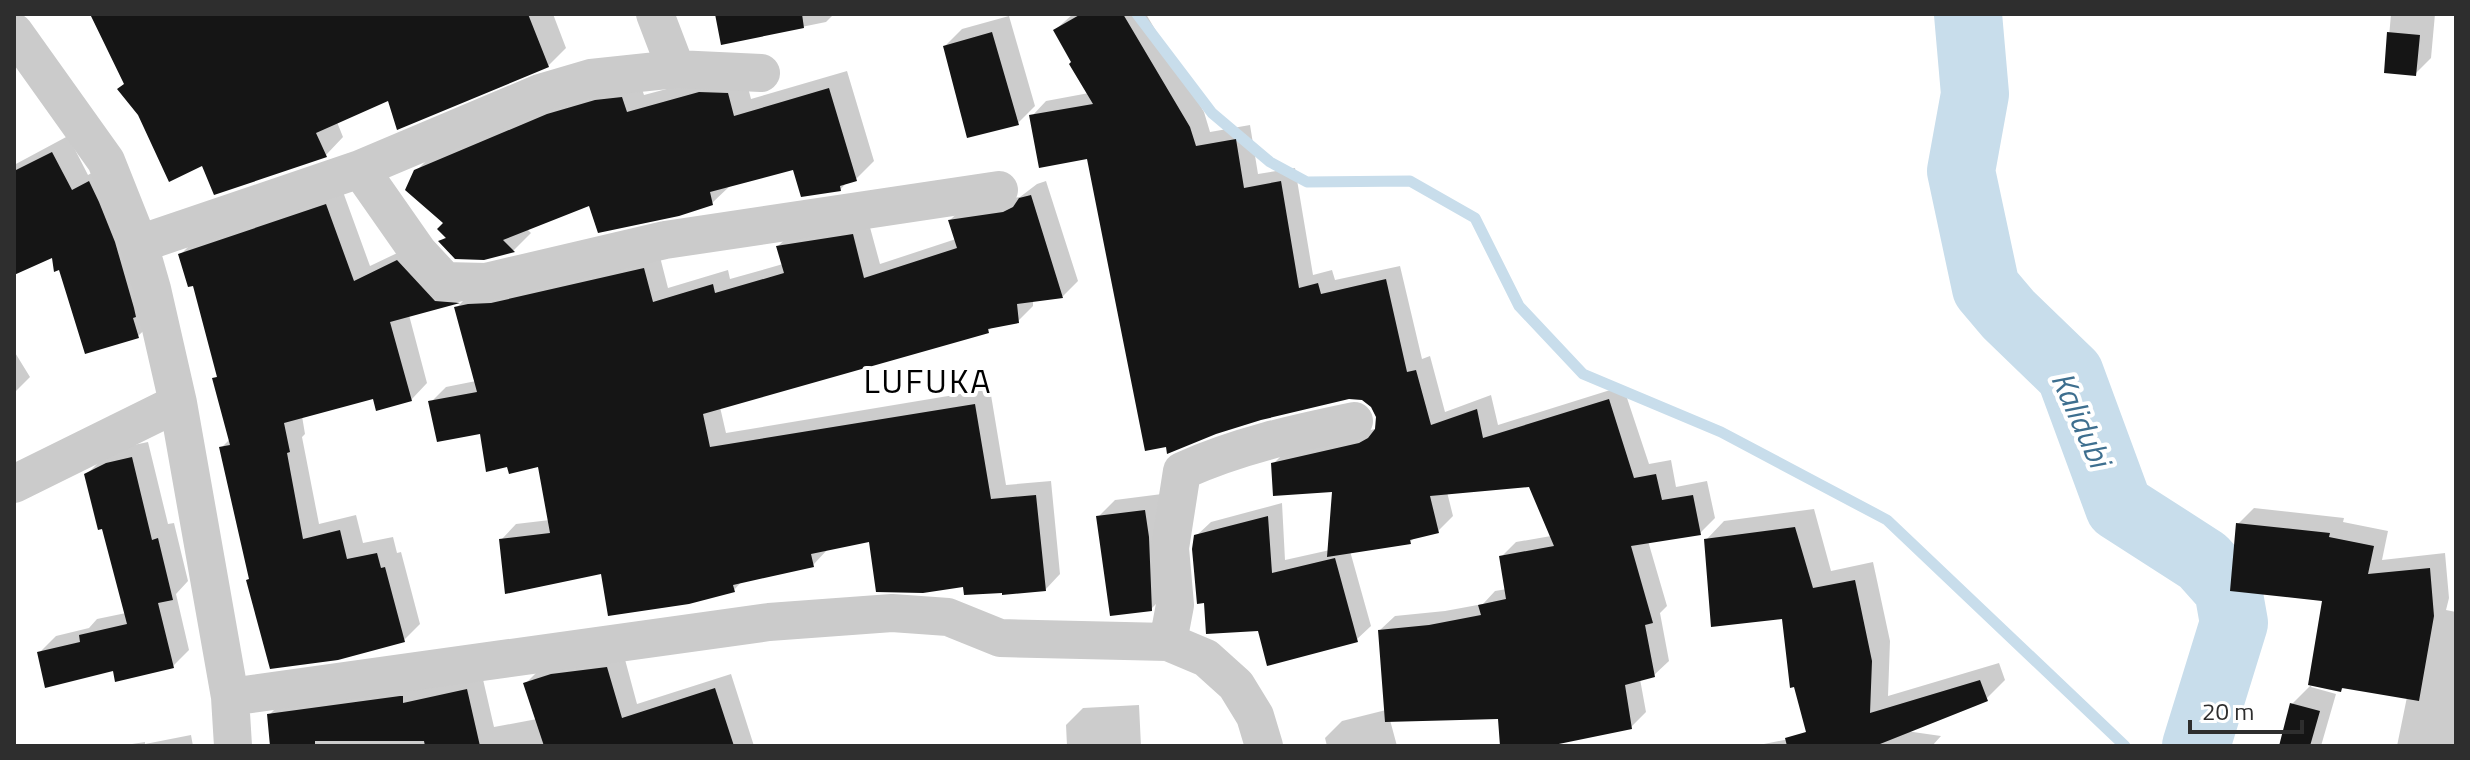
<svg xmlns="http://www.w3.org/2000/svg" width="2470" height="760" viewBox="0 0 2470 760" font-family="'Titillium Web',sans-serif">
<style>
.shadow{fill:#0003}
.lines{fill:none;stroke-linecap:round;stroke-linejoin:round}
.stream{stroke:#c8ddeb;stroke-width:11}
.river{stroke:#c8ddeb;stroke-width:68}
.building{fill:#151515}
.street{stroke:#cbcbcb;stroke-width:38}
.labels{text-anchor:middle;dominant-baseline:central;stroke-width:8;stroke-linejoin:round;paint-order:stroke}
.water-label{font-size:32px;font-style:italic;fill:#3e6f8f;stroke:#fff}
.quarter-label{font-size:34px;letter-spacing:2px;fill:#000;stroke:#fff}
</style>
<rect width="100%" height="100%" fill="#fff"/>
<!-- shadow -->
<path class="shadow" d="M 93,14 L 553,14 L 566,48 L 548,66 L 389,99 L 337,122 L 343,137 L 326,155 L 203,163 L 126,84 Z
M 717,14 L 834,14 L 826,22 L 722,43 Z
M 1073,14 L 1146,14 L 1204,112 L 1210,132 L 1250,125 L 1258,174 L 1295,168 L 1313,275 L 1332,270 L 1335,280 L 1400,266 L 1422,359 L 1430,356 L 1445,412 L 1491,395 L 1498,425 L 1623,386 L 1649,464 L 1671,460 L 1676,487 L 1707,481 L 1715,518 L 1700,533 L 1648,541 L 1667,606 L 1660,613 L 1669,661 L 1654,675 L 1640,679 L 1646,712 L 1631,727 L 1553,743 L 1553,746 L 1502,746 L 1500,717 L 1390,720 L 1397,746 L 1327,746 L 1325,738 L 1342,721 L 1386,710 L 1380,630 L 1395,616 L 1445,611 L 1483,604 L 1495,591 L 1507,589 L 1501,557 L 1516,542 L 1551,536 L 1530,485 L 1447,492 L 1453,516 L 1438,531 L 1416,536 L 1410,542 L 1350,551 L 1371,626 L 1356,640 L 1259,629 L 1196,536 L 1211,522 L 1282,503 L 1285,560 L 1330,550 L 1334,490 L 1273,464 L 1288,449 L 1375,429 L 1378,417 L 1372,406 L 1089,157 L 1032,116 L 1046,101 L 1089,93 L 1055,30 Z
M 2391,14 L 2435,14 L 2431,58 L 2415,74 L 2386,71 Z
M 1009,16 L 1035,106 L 1018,123 L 945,46 L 962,29 Z
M 847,71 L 874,161 L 856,179 L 848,181 L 840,190 L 794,168 L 731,185 L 712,203 L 590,204 L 526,228 L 531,233 L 514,250 L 483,258 L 441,241 L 447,236 L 446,222 L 416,171 L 434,153 L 567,97 L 639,80 L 644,95 L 719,75 L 745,76 L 751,99 Z
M 68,136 L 88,175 L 105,166 L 155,320 L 138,336 L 60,267 L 53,255 L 14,273 L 14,165 Z
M 1046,181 L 1078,281 L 1063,296 L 1033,300 L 1033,306 L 1018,321 L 993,326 L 988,331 L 720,407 L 726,433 L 990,389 L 1006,485 L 1051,481 L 1060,574 L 1045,590 L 965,585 L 871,540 L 828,549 L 813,565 L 743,580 L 734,590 L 603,572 L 501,540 L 516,524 L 550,520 L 539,464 L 509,465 L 481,432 L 431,402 L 446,387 L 476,381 L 456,308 L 463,301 L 409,315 L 427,383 L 411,400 L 374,396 L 302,416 L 305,434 L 302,437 L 319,524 L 356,515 L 363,543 L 393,537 L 397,553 L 401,552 L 420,624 L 404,640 L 251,578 L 221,448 L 230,439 L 214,379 L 219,375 L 194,284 L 181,254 L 197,238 L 342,189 L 370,266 L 414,245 L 452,285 L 659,253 L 668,288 L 728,270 L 730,279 L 783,264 L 778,246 L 794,231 L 868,220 L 880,264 L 956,239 L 950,220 L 966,205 L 1020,197 L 1037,184 Z
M 14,351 L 30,377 L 14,393 Z
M 148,442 L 168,524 L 174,523 L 188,581 L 176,594 L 189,650 L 173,666 L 114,669 L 39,653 L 56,636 L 89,628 L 97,619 L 126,613 L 87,474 L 103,458 L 124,447 Z
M 1162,494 L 1168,592 L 1151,609 L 1098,517 L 1115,500 Z
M 2254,508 L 2344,518 L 2343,522 L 2388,531 L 2382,560 L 2445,553 L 2449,598 L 2446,610 L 2456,612 L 2456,746 L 2397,746 L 2407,697 L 2344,687 L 2341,690 L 2325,599 L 2238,524 Z
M 1814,509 L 1831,571 L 1873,562 L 1890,641 L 1888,696 L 1999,663 L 2005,680 L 1986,699 L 1906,731 L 1941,736 L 1932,746 L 1754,746 L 1809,735 L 1784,617 L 1706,540 L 1724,521 Z
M 623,652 L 637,704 L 731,674 L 754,746 L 272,746 L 269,715 L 285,699 L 482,675 L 494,727 L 537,719 L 526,683 L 541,668 Z
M 2312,684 L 2311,687 L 2336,694 L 2321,746 L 2281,746 L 2292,704 Z
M 1139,705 L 1141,746 L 1067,746 L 1066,725 L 1083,708 Z
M 191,735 L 193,746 L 119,746 L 145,742 L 145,744 Z"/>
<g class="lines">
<!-- stream -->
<path class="stream" d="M 1137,14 L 1212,113 L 1270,162 L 1307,182 L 1410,181 L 1475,218 L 1519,306 L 1583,374 L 1721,432 L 1887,520 L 2125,746"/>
<!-- river -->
<path class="river" d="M 1968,14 L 1975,94 L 1961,171 L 1986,288 L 2008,314 L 2070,374 L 2119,507 L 2203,561 L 2228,589 L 2234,623 L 2196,746"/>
</g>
<!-- building -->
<path class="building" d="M 90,14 L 528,14 L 549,67 L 397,130 L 388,101 L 316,133 L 327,157 L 214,195 L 202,166 L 169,182 L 138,115 L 117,89 L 124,84 Z
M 715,14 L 802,14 L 804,28 L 721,45 Z
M 1081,14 L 1123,14 L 1190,127 L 1196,146 L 1236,139 L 1244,188 L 1281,181 L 1299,288 L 1318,283 L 1321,294 L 1386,279 L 1407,372 L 1416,370 L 1431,425 L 1477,409 L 1483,438 L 1609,399 L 1634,478 L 1656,474 L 1662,500 L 1693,495 L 1701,535 L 1631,546 L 1653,623 L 1645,625 L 1655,677 L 1625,685 L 1632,729 L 1549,746 L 1500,746 L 1498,719 L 1385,722 L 1378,630 L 1429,625 L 1481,615 L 1478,605 L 1506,599 L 1499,556 L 1554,546 L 1529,487 L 1430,496 L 1439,533 L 1410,540 L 1411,544 L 1327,557 L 1332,492 L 1273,496 L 1271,463 L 1359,443 L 1368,438 L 1375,429 L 1376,417 L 1371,407 L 1362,400 L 1349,399 L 1261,420 L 1216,434 L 1167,454 L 1166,447 L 1145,451 L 1087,159 L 1039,168 L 1029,115 L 1093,104 L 1069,64 L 1071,62 L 1053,30 Z
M 992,32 L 1019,125 L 967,138 L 943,46 Z
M 2387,32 L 2420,35 L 2416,76 L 2384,73 Z
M 829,88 L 857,181 L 840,186 L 841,191 L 801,197 L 793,170 L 710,192 L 713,205 L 679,216 L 598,233 L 589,206 L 503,240 L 515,252 L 484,260 L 455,259 L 438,241 L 446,238 L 437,229 L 443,223 L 405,190 L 414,170 L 547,114 L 595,100 L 622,97 L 627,112 L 699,92 L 728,93 L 734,116 Z
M 52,152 L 72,190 L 89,181 L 99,202 L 115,242 L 134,308 L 136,317 L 133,318 L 139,338 L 85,354 L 59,270 L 54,272 L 52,258 L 14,275 L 14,171 Z
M 1031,195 L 1063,298 L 1017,304 L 1019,323 L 988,329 L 989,333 L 703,414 L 710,447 L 975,404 L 991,499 L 1036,495 L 1046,591 L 1002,595 L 1002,593 L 964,595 L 963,587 L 923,593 L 876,592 L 869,542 L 811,554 L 814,567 L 733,585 L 735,592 L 689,604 L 608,616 L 601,574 L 505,594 L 499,539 L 550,533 L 538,467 L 509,474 L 507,467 L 486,472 L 480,434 L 437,442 L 428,401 L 477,392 L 454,307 L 468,304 L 491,303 L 644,268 L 653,302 L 713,284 L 715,293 L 784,273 L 776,246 L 853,234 L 864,278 L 957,248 L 948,220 L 1003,212 L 1013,207 L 1019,198 Z
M 326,204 L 354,281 L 397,260 L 435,301 L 460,303 L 390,322 L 412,401 L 376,411 L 373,399 L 284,423 L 290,452 L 287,453 L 303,539 L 340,530 L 347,559 L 377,553 L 381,568 L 385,567 L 405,642 L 338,660 L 270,669 L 246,580 L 249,579 L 219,447 L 230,445 L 212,378 L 217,377 L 193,286 L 188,287 L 178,254 Z
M 132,457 L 152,540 L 158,538 L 173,600 L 158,603 L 174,668 L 115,682 L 113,671 L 45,688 L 37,652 L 80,642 L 79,635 L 127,624 L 102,529 L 98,530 L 84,474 L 106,463 Z
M 1145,510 L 1149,537 L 1152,611 L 1110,616 L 1096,516 Z
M 1268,516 L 1272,573 L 1335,558 L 1358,642 L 1267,666 L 1258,631 L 1206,634 L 1204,603 L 1197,604 L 1192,549 L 1194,535 Z
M 2236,523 L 2330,533 L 2329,537 L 2374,546 L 2368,574 L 2430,568 L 2434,616 L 2419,701 L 2342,688 L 2341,692 L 2308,685 L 2322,601 L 2230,591 Z
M 1795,527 L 1813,588 L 1855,580 L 1872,661 L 1870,713 L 1980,680 L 1988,701 L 1875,746 L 1787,746 L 1785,738 L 1806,732 L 1794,687 L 1790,688 L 1782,619 L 1711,627 L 1704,539 Z
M 607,667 L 622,718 L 715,688 L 734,746 L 544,746 L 523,683 L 551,674 Z
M 467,689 L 480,746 L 425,746 L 424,741 L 315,741 L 315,746 L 270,746 L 267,714 L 400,696 L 403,696 L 403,703 Z
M 2290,703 L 2320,711 L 2310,746 L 2279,746 Z"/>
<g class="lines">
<!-- street -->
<path class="street" d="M 655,14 L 676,69
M 14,32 L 106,161 L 139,244 L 152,289 L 178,403 L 230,697 L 233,746
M 360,169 L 418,252 L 445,281 L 486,282 L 665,240 L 999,190
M 139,244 L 360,169 L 540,93 L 591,78 L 676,69 L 761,73
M 14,484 L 178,403
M 1168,642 L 1175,605 L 1170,548 L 1182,471 C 1237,446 1296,433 1354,421
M 230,697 L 769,622 L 892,613 L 948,617 L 1000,638 L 1168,642 L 1206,658 L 1236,685 L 1255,716 L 1264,746"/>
</g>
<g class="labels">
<!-- water labels -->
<g class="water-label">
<text transform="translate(2082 419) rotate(66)">Kalidubi</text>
</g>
<!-- quarter labels -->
<g class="quarter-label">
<text x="928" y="380">LUFUKA</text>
</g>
</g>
<!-- border -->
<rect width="2470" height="760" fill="none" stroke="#2e2e2e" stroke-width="32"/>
<!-- scale -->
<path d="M2190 720v12h112v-12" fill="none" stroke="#2e2e2e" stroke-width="4"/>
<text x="2202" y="720" font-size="24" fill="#2e2e2e" stroke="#ffffff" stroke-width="6" paint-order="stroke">20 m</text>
</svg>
